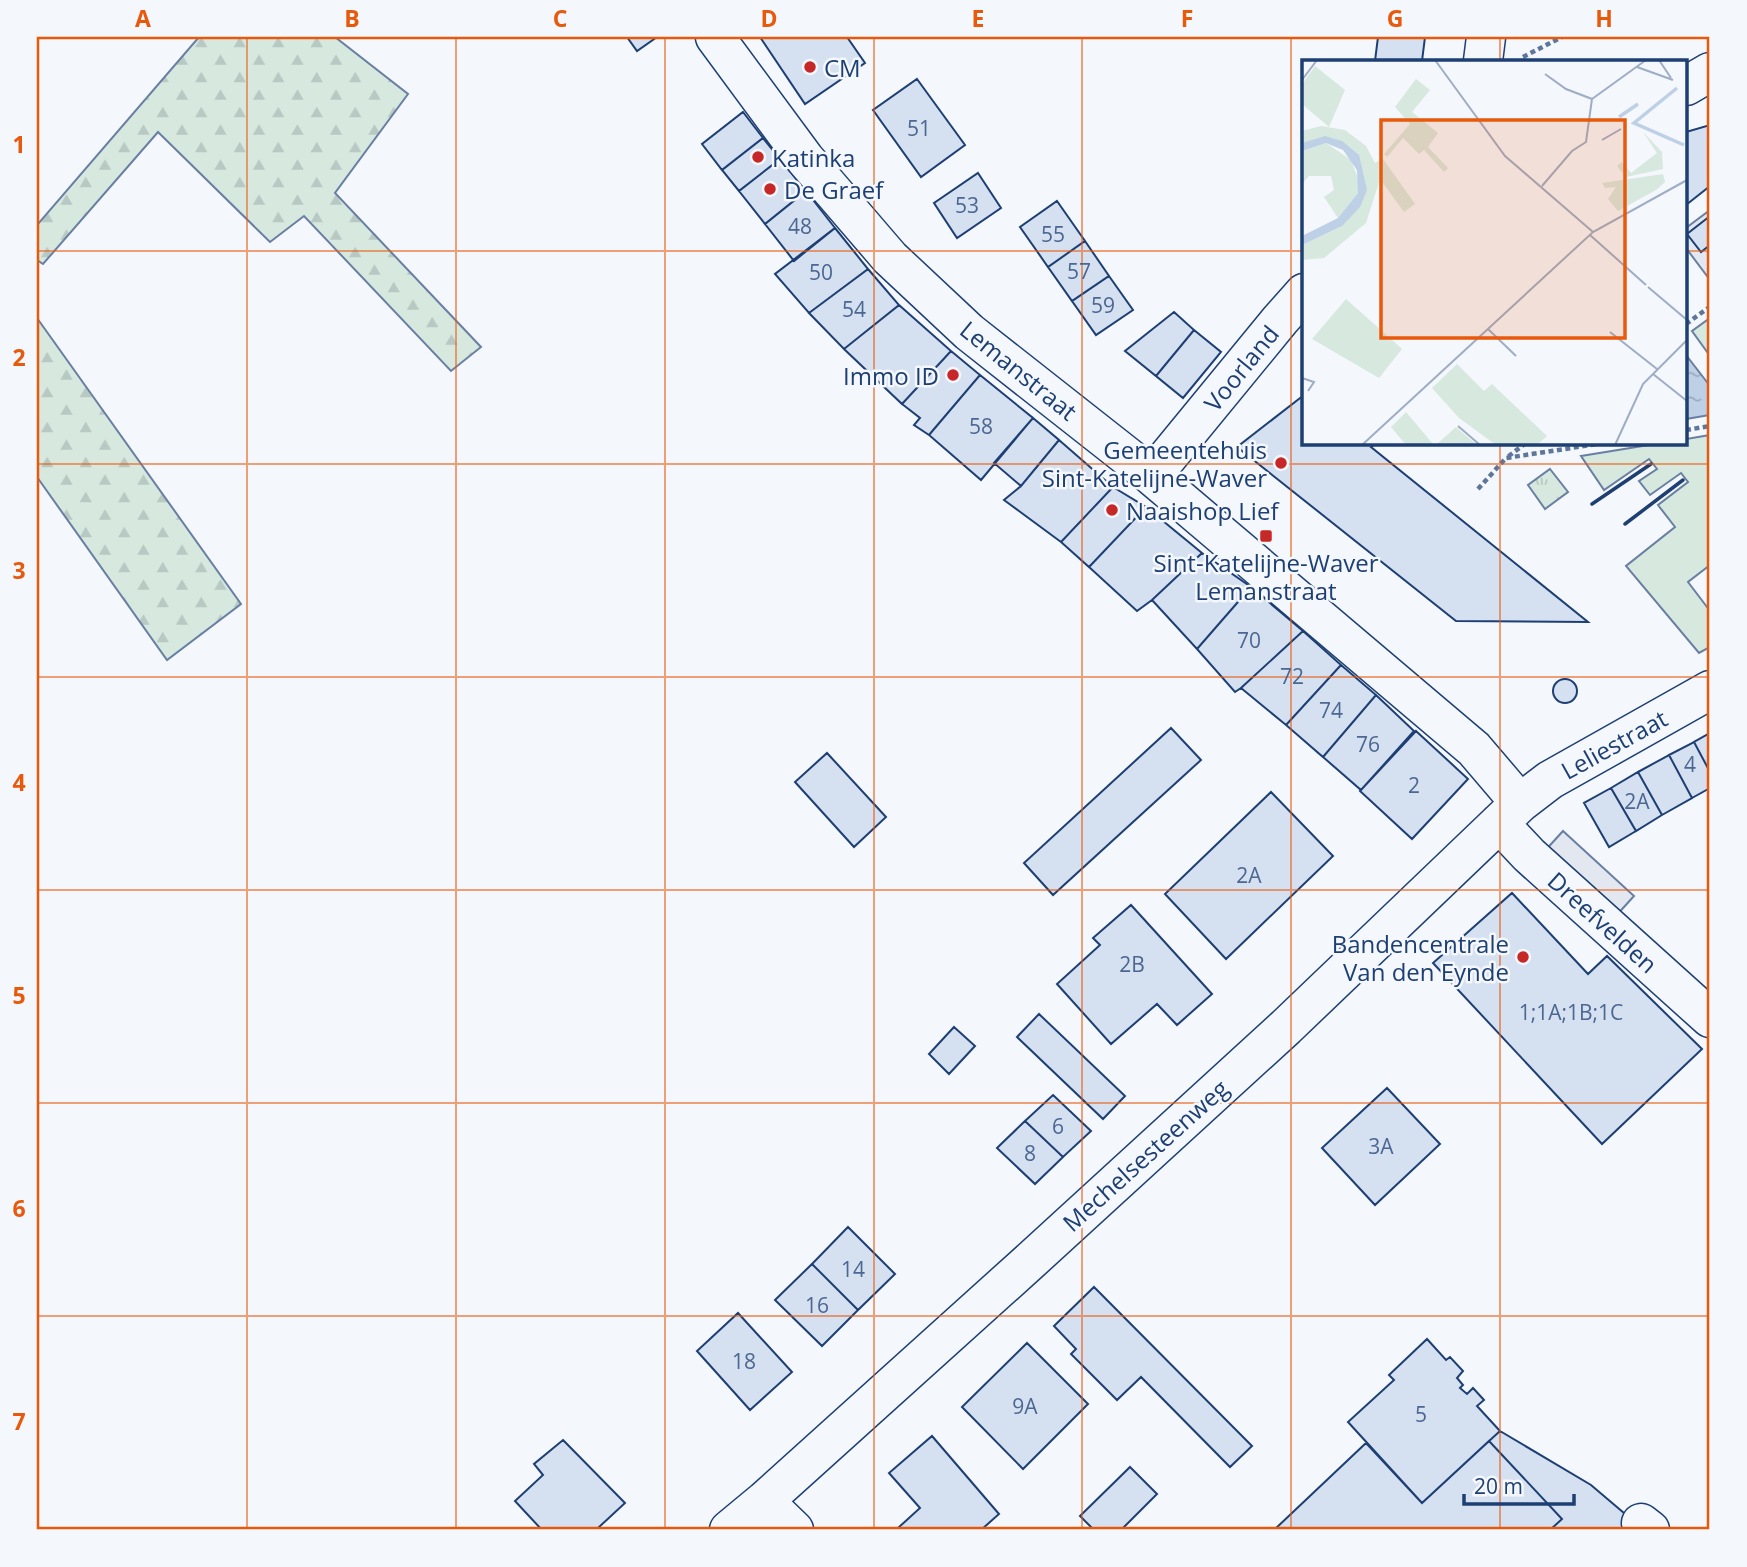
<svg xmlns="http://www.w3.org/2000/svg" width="1747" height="1567" viewBox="0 0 1747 1567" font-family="'Open Sans',sans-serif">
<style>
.grass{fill:url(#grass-tufts);stroke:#687fa3;stroke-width:2}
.forest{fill:url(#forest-firs);stroke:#687fa3;stroke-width:2}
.park{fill:#d7e8df;stroke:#687fa3;stroke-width:2}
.parking{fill:#e3e8f0;stroke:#687fa3;stroke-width:2}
.water{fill:url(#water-ripples);stroke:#687fa3;stroke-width:2}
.building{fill:#d5e0f0;stroke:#1d3f73;stroke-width:2}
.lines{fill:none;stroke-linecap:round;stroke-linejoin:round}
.minor-casing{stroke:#1d3f73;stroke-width:41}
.path{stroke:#5e769c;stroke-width:4.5;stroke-dasharray:5 3.5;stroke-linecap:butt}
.minor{stroke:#f4f7fb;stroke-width:38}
.wall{stroke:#1d3f73;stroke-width:3.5}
.grid{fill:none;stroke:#e8590c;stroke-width:2;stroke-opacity:0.55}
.poi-dot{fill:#c62828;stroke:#f4f7fb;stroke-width:2.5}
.labels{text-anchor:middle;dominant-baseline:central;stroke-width:5;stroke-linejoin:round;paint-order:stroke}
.number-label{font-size:21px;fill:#4b6792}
.poi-label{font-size:24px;fill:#1d3f73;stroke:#f4f7fb;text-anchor:start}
.street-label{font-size:24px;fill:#1d3f73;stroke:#f4f7fb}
.inset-river{fill:none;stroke:#bed0e5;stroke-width:3.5}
.inset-road{fill:none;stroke:#9eadc5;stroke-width:2}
.view{fill:#e8590c;fill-opacity:0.15;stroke:#e8590c;stroke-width:3.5}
.inset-edge{fill:none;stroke:#1d3f73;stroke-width:3.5}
.neatline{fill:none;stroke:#e8590c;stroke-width:2.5}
.grid-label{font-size:23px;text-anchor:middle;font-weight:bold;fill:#e8590c}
</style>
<defs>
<pattern id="grass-tufts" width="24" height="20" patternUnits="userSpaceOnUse" patternTransform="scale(1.75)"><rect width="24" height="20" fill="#d7e8df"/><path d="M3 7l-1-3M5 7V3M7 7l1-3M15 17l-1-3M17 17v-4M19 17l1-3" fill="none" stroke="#b8c8c3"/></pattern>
<pattern id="forest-firs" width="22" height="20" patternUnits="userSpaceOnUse" patternTransform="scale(1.75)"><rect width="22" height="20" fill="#d7e8df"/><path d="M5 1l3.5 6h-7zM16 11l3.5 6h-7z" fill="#b8c8c3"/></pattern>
<pattern id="water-ripples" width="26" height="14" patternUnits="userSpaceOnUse" patternTransform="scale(1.75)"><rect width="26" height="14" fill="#bed0e5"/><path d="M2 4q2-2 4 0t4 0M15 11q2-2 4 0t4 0" fill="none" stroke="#9aaabe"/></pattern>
</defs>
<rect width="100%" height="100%" fill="#f4f7fb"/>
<!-- grass -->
<path class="grass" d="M 1550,469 L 1568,492 L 1545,509 L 1528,485 Z"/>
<!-- forest -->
<path class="forest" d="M 199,37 L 335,37 L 408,94 L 335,193 L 481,347 L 451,371 L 304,216 L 270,242 L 158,132 L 43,264 L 37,260 L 37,225 Z
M 37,318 L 241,604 L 167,660 L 37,477 Z"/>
<!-- park -->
<path class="park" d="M 1710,318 L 1710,356 L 1692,331 Z
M 1710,435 L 1710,565 L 1688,582 L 1707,607 L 1710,605 L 1710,647 L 1699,653 L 1626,566 L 1675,527 L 1658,505 L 1688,482 L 1681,473 L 1650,495 L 1639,481 L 1657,469 L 1649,459 L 1604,490 L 1581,456 L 1661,443 L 1686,443 L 1686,439 Z"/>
<!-- parking -->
<path class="parking" d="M 1710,210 L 1710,280 L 1686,248 L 1686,228 Z
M 1563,831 L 1634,896 L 1614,918 L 1542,854 Z"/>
<!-- water -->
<path class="water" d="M 1686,355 L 1710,386 L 1710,415 L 1686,419 Z"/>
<!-- building -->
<path class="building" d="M 627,37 L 657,37 L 637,51 Z
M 760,37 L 847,37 L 865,63 L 805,104 Z
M 1378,37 L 1425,37 L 1422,61 L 1375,61 Z
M 917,79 L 965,145 L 921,177 L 873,110 Z
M 743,112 L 763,138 L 722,170 L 702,144 Z
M 1710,125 L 1710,186 L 1686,205 L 1686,132 Z
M 763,138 L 780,159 L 739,191 L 722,170 Z
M 780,159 L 806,191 L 765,224 L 739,191 Z
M 978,173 L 1001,208 L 957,238 L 934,203 Z
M 806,191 L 835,228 L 794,261 L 765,224 Z
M 1057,201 L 1085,241 L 1048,267 L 1020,227 Z
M 1710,216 L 1710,245 L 1701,252 L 1687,234 Z
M 835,228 L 868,269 L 809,313 L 775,274 Z
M 1085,241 L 1109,276 L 1072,301 L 1048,267 Z
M 868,269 L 899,305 L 844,349 L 809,313 Z
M 1109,276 L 1133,310 L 1096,335 L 1072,301 Z
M 899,305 L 951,351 L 902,404 L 844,349 Z
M 1174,312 L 1194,330 L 1156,376 L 1125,351 Z
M 1194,330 L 1221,352 L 1183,398 L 1156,376 Z
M 951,351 L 980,375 L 929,435 L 914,425 L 920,418 L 902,404 Z
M 980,375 L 1033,418 L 981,480 L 929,435 Z
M 1304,395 L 1304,443 L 1377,443 L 1371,447 L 1588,622 L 1456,621 L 1237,447 Z
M 1033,418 L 1059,440 L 1021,486 L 994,463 Z
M 1059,440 L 1113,487 L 1061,542 L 1004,500 L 1021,486 Z
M 1113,487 L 1146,507 L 1089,567 L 1061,542 Z
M 1146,507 L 1202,553 L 1152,600 L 1137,611 L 1089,567 Z
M 1202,553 L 1251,587 L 1197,649 L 1152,600 Z
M 1251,587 L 1303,631 L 1241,688 L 1235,692 L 1197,649 Z
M 1303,631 L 1341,665 L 1286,725 L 1241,688 Z
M 1341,665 L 1376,695 L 1323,757 L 1286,725 Z
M1553 691a12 12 0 1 1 24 0a12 12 0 1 1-24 0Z
M 1376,695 L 1414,731 L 1361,790 L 1323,757 Z
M 1171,728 L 1201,760 L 1053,895 L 1024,863 Z
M 1416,731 L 1468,779 L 1412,839 L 1360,791 Z
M 1710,733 L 1710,772 L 1694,742 Z
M 1694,742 L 1710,772 L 1710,788 L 1692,798 L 1669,755 Z
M 827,753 L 886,817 L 854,847 L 795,782 Z
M 1669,755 L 1692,798 L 1662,815 L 1638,772 Z
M 1638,772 L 1662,815 L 1636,831 L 1611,788 Z
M 1611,788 L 1636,831 L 1609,847 L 1584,803 Z
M 1271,792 L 1333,856 L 1226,959 L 1165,894 Z
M 1512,893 L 1588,974 L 1607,956 L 1702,1049 L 1602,1144 L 1433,963 Z
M 1131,905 L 1212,994 L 1177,1025 L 1157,1004 L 1111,1044 L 1057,984 L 1100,945 L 1093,938 Z
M 1039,1014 L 1125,1096 L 1103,1119 L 1017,1037 Z
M 954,1027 L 975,1046 L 949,1074 L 929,1054 Z
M 1387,1088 L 1440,1144 L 1375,1205 L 1322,1148 Z
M 1053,1095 L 1091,1131 L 1063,1157 L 1025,1121 Z
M 1025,1121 L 1063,1157 L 1035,1184 L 997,1148 Z
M 848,1227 L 895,1274 L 858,1310 L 812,1264 Z
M 812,1264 L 858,1310 L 822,1346 L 775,1300 Z
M 1094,1287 L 1252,1446 L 1230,1467 L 1141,1377 L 1117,1400 L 1071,1354 L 1076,1349 L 1054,1326 Z
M 738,1313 L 792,1372 L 750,1410 L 697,1351 Z
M 1427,1339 L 1446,1360 L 1450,1357 L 1463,1371 L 1457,1378 L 1463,1385 L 1460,1388 L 1467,1394 L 1473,1388 L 1484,1400 L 1477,1406 L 1500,1431 L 1422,1503 L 1348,1422 L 1394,1380 L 1389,1375 Z
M 1027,1343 L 1088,1404 L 1023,1469 L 962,1407 Z
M 1500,1431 L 1591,1485 L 1644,1530 L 1550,1530 L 1562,1519 L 1489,1441 Z
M 932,1436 L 999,1514 L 981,1530 L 900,1530 L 898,1528 L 920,1508 L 889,1473 Z
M 563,1440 L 625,1503 L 598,1528 L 599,1530 L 542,1530 L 515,1501 L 543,1475 L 534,1464 Z
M 1489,1441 L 1562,1519 L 1550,1530 L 1274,1530 L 1366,1443 L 1422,1503 Z
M 1130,1467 L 1157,1494 L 1121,1530 L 1094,1530 L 1080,1516 Z"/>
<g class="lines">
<!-- minor casing -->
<g class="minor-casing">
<path id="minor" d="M 715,37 L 805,159 L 890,258 L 969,332 L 1152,476 L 1474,749 L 1520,803
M 1483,61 L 1486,37
M 1686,86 L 1710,72
M 1152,476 L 1280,320 L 1304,293
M 1499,823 L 1529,855 L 1710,1018
M 764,1501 L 794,1530
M 1641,1523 L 1650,1530
M 729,1530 L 764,1501 L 1028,1263 L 1286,1027 L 1520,803 L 1550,780 L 1710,690"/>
</g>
<!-- path -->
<path class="path" d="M 1523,57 L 1562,37
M 1686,324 L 1708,308
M 1686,430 L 1710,426
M 1526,443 L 1506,458 L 1604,443
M 1478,489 L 1506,458"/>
<!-- minor -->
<use href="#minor" class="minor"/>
<!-- wall -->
<path class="wall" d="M 1592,504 L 1651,464
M 1625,524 L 1683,480"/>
</g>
<!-- grid -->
<path class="grid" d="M 247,37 L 247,1530M 456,37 L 456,1530M 665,37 L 665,1530M 874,37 L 874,1530M 1082,37 L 1082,1530M 1291,37 L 1291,1530M 1500,37 L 1500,61M 37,251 L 1304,251M 1686,251 L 1710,251M 1500,443 L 1500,1530M 37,464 L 1710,464M 37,677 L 1710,677M 37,890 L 1710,890M 37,1103 L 1710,1103M 37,1316 L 1710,1316"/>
<!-- markers -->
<g class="poi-dot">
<circle cx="810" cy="67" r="7"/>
<circle cx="758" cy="157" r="7"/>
<circle cx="770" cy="189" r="7"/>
<circle cx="953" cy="375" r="7"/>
<circle cx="1281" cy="463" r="7"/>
<circle cx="1112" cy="510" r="7"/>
<rect x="1259" y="529" width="14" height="14" rx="3.5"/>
<circle cx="1523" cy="957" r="7"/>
</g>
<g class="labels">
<!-- number labels -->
<g class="number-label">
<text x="919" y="128">51</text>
<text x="967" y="205">53</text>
<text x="800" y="226">48</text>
<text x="1053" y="234">55</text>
<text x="1079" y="271">57</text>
<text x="821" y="272">50</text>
<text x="1103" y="305">59</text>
<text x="854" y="309">54</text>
<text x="981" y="426">58</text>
<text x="1249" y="640">70</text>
<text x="1292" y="676">72</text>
<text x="1331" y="710">74</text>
<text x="1368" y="744">76</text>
<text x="1690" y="764">4</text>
<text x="1414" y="785">2</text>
<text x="1637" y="801">2A</text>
<text x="1249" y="875">2A</text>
<text x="1132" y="964">2B</text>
<text x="1571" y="1012">1;1A;1B;1C</text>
<text x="1058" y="1126">6</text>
<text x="1381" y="1146">3A</text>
<text x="1030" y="1153">8</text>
<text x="853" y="1269">14</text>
<text x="817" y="1305">16</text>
<text x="744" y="1361">18</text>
<text x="1025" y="1406">9A</text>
<text x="1421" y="1414">5</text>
</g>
<!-- poi labels -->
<g class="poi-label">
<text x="824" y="67">CM</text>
<text x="772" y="157">Katinka</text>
<text x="784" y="189">De Graef</text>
<text x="939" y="375" text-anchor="end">Immo ID</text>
<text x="1267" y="449" text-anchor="end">Gemeentehuis<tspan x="1267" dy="28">Sint-Katelijne-Waver</tspan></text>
<text x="1126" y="510">Naaishop Lief</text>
<text x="1266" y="562" text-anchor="middle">Sint-Katelijne-Waver<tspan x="1266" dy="28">Lemanstraat</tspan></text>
<text x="1509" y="943" text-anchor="end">Bandencentrale<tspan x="1509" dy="28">Van den Eynde</tspan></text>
</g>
<!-- street labels -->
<g class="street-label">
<text transform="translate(1241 368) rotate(-51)">Voorland</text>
<text transform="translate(1019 370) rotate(39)">Lemanstraat</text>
<text transform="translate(1614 744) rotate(-29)">Leliestraat</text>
<text transform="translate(1603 922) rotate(42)">Dreefvelden</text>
<text transform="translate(1145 1155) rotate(-42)">Mechelsesteenweg</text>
</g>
</g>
<!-- overview -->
<g transform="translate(1302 60)">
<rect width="385" height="385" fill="#f4f7fb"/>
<path d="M 13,6 L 43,30 L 27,67 L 0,44 L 0,24 ZM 155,304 L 182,331 L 190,324 L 245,376 L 235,385 L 194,385 L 157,358 L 130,328 Z" fill="#d7e8df"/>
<path d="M 114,19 L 128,30 L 110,52 L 136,73 L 126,87 L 146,108 L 142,112 L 122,90 L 117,94 L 101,78 L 85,97 L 82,94 L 108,64 L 93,47 ZM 19,66 L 43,70 L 64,86 L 73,103 L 81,99 L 113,144 L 102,152 L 78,119 L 64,163 L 22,198 L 0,200 L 0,185 L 40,166 L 65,130 L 40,81 L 0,83 L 0,71 ZM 24,83 L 49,100 L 57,121 L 56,133 L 36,158 L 22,137 L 32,130 L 29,116 L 7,116 L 0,124 L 0,91 ZM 44,239 L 100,289 L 77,318 L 10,279 ZM 104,352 L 131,384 L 130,385 L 104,385 L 89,367 Z" fill="#d7e8df"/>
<path d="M 341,72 L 360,92 L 361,109 L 324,117 L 315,106 L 320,102 L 329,113 L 355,93 ZM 361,114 L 363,122 L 354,130 L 316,151 L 306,139 L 314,127 L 303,128 L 300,123 ZM 154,367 L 175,385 L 134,385 Z" fill="#d7e8df"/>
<path d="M 23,76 L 40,81 L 57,95 L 65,130 L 58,147 L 40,166 L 0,185 L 0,176 L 36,158 L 56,133 L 55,110 L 41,90 L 24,83 L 0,91 L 0,83 Z" fill="#bed0e5"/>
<path class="inset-river" d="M 375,28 L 332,63 L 382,85M 317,57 L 336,44"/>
<path class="inset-road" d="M 133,0 L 203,96 L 291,172M 357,0 L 369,18M 335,7 L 371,20M 0,20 L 15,0M 290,39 L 344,0M 300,80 L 319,69M 240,126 L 270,91 L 284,82 L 290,39 L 264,29 L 243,14M 288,175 L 344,225M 346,227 L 385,260M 186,269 L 214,296M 308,272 L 355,309M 351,314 L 385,341M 0,318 L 12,322 L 6,331M 156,366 L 178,385M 60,385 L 291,172 L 385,120M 313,385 L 341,324 L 385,280"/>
<path class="view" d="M 79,60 L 323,60 L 323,278 L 79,278 Z"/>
<rect width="385" height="385" class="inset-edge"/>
</g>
<!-- border -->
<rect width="1747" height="1567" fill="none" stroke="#f4f7fb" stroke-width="77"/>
<!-- scale -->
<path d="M1464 1494v10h110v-10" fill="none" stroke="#1d3f73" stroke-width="3.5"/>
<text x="1474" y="1494" font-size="21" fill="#1d3f73" stroke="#f4f7fb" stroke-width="5" paint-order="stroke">20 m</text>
<rect x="38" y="38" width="1670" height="1490" class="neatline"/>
<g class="grid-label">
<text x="143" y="27">A</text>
<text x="352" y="27">B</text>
<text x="560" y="27">C</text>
<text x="769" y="27">D</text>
<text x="978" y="27">E</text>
<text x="1187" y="27">F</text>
<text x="1395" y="27">G</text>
<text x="1604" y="27">H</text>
<text x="19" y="153">1</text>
<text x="19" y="366">2</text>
<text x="19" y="579">3</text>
<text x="19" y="791">4</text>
<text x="19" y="1004">5</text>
<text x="19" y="1217">6</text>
<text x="19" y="1430">7</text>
</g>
</svg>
